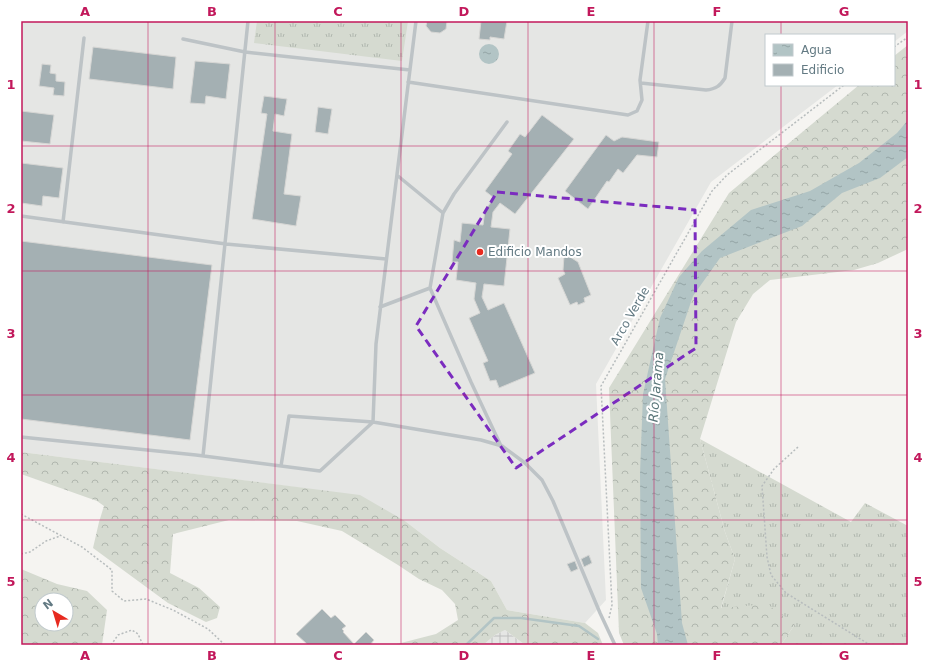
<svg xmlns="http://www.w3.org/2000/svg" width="929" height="666" viewBox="0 0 929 666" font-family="'DejaVu Sans',sans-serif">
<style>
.built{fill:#e5e6e4}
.industrial{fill:url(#industrial-grid)}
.grass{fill:url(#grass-tufts)}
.forest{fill:url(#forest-crowns);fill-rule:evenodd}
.water{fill:url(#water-ripples)}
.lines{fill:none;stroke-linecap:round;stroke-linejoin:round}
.stream{stroke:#b2c4c5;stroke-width:2.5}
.building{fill:#a4b0b3;stroke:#d6d6d4}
.path{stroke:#b7bcbd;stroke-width:1.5;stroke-dasharray:2 2;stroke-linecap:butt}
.service{stroke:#bdc3c6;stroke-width:3.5}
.marked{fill:none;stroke:#7b2cbf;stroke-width:3;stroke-dasharray:8 5;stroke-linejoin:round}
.grid{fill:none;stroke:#c2185b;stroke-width:1;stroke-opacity:0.55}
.poi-dot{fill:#e72a1f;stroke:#fff;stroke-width:1.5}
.labels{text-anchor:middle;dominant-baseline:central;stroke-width:4;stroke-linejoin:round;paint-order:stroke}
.poi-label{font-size:12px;fill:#637a83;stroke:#fff;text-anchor:start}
.street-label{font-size:12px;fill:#637a83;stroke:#fff}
.water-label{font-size:13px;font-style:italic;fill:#5a7679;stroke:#fff}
.neatline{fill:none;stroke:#c2185b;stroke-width:1.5}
.grid-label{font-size:13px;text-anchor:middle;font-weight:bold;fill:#c2185b}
</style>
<defs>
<pattern id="industrial-grid" width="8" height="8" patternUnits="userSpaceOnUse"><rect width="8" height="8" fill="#e5e6e4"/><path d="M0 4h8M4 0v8" fill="none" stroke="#bdbfbe"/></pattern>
<pattern id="grass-tufts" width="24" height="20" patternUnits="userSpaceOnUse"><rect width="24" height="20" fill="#d5dad0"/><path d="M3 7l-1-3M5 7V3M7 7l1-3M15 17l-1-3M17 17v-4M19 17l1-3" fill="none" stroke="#b0b6ae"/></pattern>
<pattern id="forest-crowns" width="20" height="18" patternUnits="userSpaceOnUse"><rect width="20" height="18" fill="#d5dad0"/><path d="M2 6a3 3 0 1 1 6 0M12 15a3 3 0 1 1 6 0" fill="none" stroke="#b0b6ae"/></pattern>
<pattern id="water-ripples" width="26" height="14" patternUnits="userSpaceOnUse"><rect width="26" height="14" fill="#b2c4c5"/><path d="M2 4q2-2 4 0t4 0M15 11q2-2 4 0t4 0" fill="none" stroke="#94a4a5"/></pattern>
</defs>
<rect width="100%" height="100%" fill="#f5f4f1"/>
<!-- built -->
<path class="built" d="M 21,21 L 908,21 L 908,31 L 894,42 L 894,35 L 766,35 L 766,85 L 838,85 L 711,182 L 596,384 L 606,600 L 585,623 L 507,610 L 491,581 L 440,548 L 405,521 L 302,488 L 21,452 Z"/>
<!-- industrial -->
<path class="industrial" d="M 505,630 L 524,644 L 556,643 L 577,645 L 483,645 L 495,635 Z"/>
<!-- grass -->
<path class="grass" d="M 257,21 L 337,21 L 348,22 L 366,21 L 408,21 L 402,61 L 254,43 Z
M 700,439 L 851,522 L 865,503 L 908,526 L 908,645 L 781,645 L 795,624 L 721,609 L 735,559 L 725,532 Z"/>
<!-- forest -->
<path class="forest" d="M 908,45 L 908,249 L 878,263 L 854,270 L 770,280 L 753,294 L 736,322 L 700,439 L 725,532 L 735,559 L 721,608 L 767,604 L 795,624 L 781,645 L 624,645 L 619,633 L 609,388 L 729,193 L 859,85 L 894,85 L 894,56 Z
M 21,452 L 360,495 L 405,521 L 440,548 L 491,581 L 507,610 L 585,623 L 598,633 L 603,645 L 524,644 L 505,630 L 495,635 L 483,645 L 393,645 L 436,634 L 458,620 L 455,604 L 442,590 L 419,579 L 398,565 L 342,531 L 297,521 L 229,520 L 173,534 L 170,573 L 199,588 L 220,607 L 217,618 L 206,622 L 168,603 L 93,548 L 99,522 L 104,506 L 97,501 L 21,474 Z
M 21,569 L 57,584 L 87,591 L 107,610 L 102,645 L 21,645 ZM 42,600 L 66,600 L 66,624 L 42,624 Z"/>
<!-- water -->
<path class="water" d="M479 54a10 10 0 1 1 20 0a10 10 0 1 1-20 0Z
M 908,120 L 908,157 L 880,178 L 842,193 L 802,226 L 720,258 L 693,296 L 665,379 L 682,623 L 688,645 L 658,645 L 657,634 L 641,588 L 640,474 L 643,394 L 660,318 L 679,277 L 702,251 L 751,210 L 810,191 L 859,163 L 897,133 Z"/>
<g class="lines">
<!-- stream -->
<path class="stream" d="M 466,645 L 494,618 L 521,618 L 579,626 L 598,639"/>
</g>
<!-- building -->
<path class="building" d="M 427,21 L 447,21 L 446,29 L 440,33 L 431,32 L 426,26 Z
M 481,21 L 507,21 L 504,39 L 490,37 L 490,40 L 479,39 Z
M 93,47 L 176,57 L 173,89 L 89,79 Z
M 195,61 L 230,64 L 226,99 L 206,96 L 205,104 L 190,103 Z
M 42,64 L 51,65 L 50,73 L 56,74 L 56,81 L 65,82 L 64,96 L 53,95 L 54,88 L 39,86 Z
M 264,96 L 287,99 L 284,116 L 275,114 L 273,131 L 292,134 L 284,194 L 301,196 L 296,226 L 252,219 L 267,114 L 261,113 Z
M 318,107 L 332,109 L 328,134 L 315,132 Z
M 21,111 L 54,115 L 50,144 L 21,141 Z
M 542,115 L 574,139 L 515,214 L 500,203 L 493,212 L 491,227 L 510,229 L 504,286 L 484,284 L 482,297 L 488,310 L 504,303 L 535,373 L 499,388 L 496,380 L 490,381 L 483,363 L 488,361 L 469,318 L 480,313 L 474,299 L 476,283 L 456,280 L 458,262 L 452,262 L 454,240 L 460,242 L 462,223 L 483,225 L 485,210 L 494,198 L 485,191 L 512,154 L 508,151 L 520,134 L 525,137 Z
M 606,135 L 614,141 L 622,137 L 659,142 L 657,157 L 637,155 L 623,173 L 618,169 L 609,182 L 607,181 L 588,209 L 565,191 Z
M 21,163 L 63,168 L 59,198 L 43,196 L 42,206 L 21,203 Z
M 21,241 L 212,265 L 190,440 L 21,419 Z
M 567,255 L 578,262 L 591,295 L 584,298 L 585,302 L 578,305 L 577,302 L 570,305 L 558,278 L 565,274 L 563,270 L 564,256 Z
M 589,555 L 592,563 L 584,567 L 581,559 Z
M 575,561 L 578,569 L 571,572 L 567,564 Z
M 322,609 L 331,618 L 335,615 L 346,626 L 342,629 L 344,631 L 343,632 L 354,644 L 366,632 L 374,640 L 370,645 L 308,645 L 296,634 Z"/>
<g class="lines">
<!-- path -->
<path class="path" d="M 894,47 L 908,37
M 798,447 L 774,469 L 762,486 L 767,557 L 771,575 L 786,593 L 870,645
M 21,514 L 82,547 L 112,570 L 112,591 L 124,601 L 146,599 L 173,610 L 208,629 L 225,645
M 21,554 L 30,552 L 46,541 L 60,536
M 609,618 L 612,605 L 601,386 L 712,191 L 727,175 L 844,85
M 111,645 L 118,635 L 132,630 L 138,634 L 143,645"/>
<!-- service -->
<path class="service" d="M 183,39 L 245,52 L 410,70
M 408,82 L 628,115 L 637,111 L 642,100 L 640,80 L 648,21
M 641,83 L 706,90 C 716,89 720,86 725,78 L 732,21
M 398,176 L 443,213
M 21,216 L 226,244 L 386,259
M 63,222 L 84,38
M 380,307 L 430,288
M 21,437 L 196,455 L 320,471 L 373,422 L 376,344 L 416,21
M 501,446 L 471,382 L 430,288 L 443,213 L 454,194 L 507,122
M 203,456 L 248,21
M 281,466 L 289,416 L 373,422 L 481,440 L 502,446 L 525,463 L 542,480 L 553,501 L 600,613 L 615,645"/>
</g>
<!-- marked area -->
<path class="marked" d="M 497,192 L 695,210 L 696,348 L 516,468 L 416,326 Z"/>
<!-- grid -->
<path class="grid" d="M 148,21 L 148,645M 275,21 L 275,645M 401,21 L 401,645M 528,21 L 528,645M 654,21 L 654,645M 781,21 L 781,35M 781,85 L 781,645M 21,146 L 908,146M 21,271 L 908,271M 21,395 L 908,395M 21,520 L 908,520"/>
<!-- markers -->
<circle class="poi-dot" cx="480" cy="252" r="4"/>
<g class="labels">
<!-- poi labels -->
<g class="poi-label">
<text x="488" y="252">Edificio Mandos</text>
</g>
<!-- street labels -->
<g class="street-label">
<text transform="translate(630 316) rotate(-60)">Arco Verde</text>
</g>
<!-- water labels -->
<g class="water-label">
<text transform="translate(656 387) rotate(-85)">Río Jarama</text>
</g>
</g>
<!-- border -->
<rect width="929" height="666" fill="none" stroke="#ffffff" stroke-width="44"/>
<!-- legend -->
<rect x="765" y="34" width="130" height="52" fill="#ffffff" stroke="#c1cacd"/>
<rect x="773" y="44" width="20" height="12" fill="url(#water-ripples)" stroke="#c1cacd"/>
<text x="801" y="54" font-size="12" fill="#637a83">Agua</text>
<rect x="773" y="64" width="20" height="12" fill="#a4b0b3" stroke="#c1cacd"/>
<text x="801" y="74" font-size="12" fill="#637a83">Edificio</text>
<!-- north arrow -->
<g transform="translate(54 612) rotate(322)"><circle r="19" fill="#ffffff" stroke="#c1cacd"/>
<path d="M0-3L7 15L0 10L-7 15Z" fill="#e72a1f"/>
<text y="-6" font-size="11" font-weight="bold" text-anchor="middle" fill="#637a83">N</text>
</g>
<rect x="22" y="22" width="885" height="622" class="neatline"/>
<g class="grid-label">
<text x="85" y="16">A</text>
<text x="212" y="16">B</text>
<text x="338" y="16">C</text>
<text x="464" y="16">D</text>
<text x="591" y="16">E</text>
<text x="717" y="16">F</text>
<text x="844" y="16">G</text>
<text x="11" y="89">1</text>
<text x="918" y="89">1</text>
<text x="11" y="213">2</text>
<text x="918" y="213">2</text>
<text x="11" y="338">3</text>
<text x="918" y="338">3</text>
<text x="11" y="462">4</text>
<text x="918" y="462">4</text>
<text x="11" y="586">5</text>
<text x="918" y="586">5</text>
<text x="85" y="660">A</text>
<text x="212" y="660">B</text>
<text x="338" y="660">C</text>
<text x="464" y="660">D</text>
<text x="591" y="660">E</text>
<text x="717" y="660">F</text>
<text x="844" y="660">G</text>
</g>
</svg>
